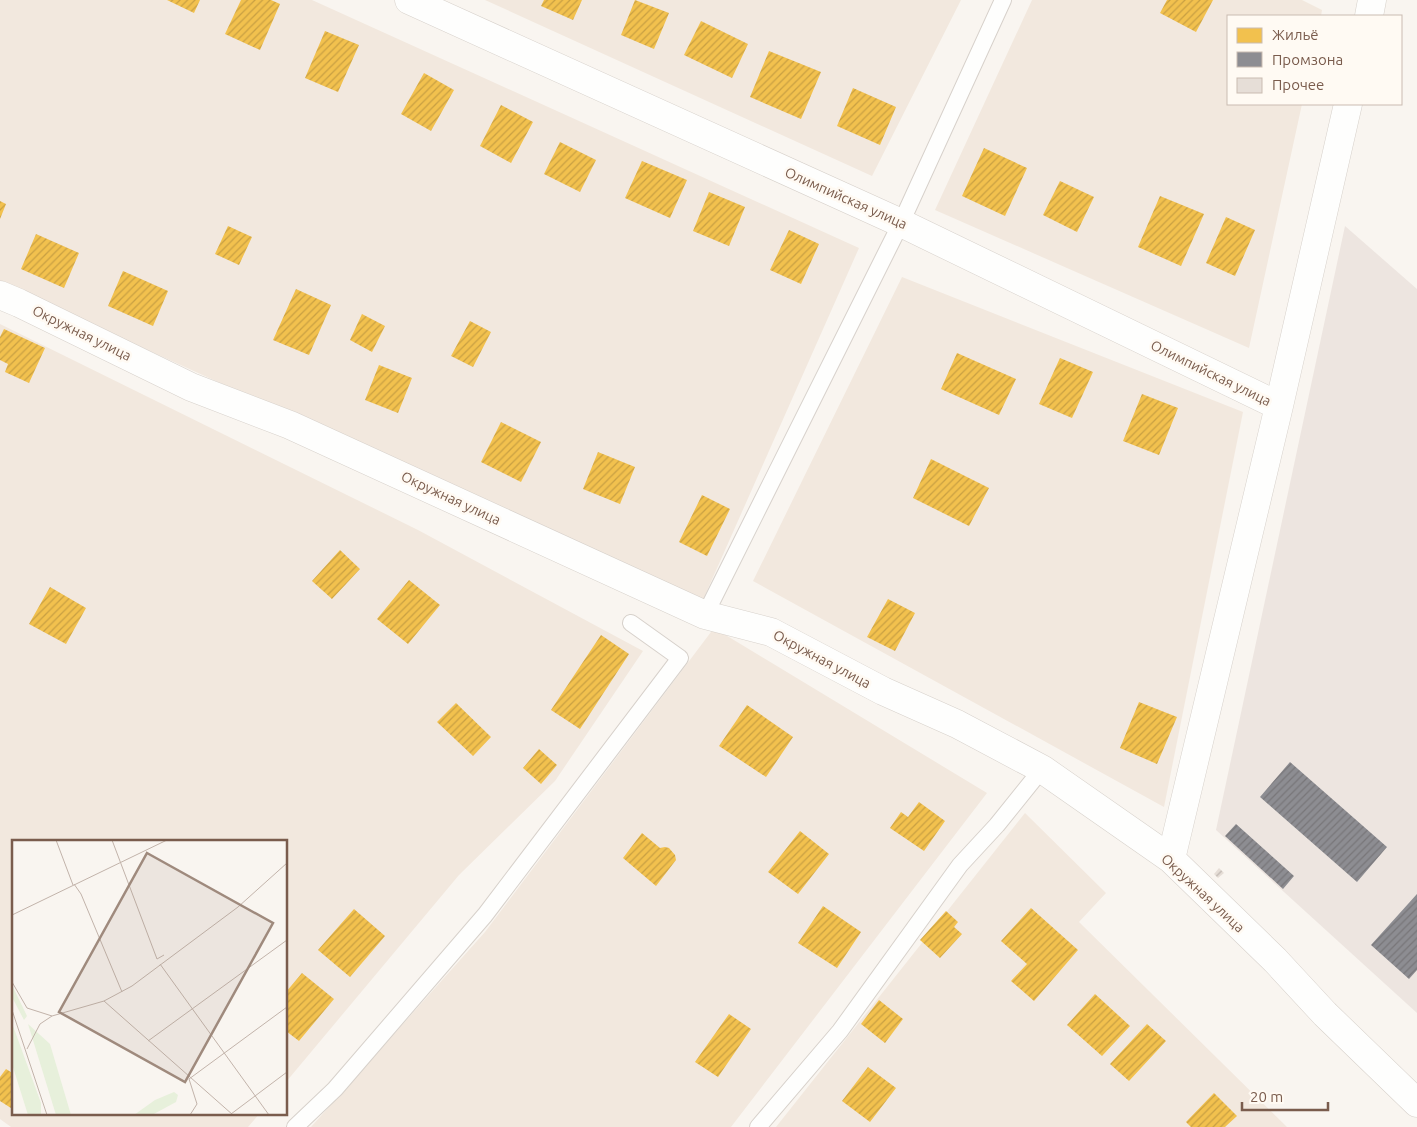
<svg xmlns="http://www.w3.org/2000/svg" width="1417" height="1127" viewBox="0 0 1417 1127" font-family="Ubuntu,sans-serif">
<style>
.residential{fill:#f2e8de}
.industrial{fill:#ede5e0}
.homes{fill:url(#homes-hatch)}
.industry{fill:url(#industry-hatch)}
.building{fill:url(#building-hatch)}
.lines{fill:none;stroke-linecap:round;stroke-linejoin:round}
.service-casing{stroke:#d7d1cb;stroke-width:18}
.minor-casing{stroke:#d7d1cb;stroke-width:29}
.service{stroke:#fefefd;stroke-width:16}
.minor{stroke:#fefefd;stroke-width:28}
.labels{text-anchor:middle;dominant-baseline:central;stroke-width:5;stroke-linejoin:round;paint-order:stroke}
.street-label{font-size:14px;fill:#7a5c4d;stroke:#fffaf3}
.inset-road{fill:none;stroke:#c2b3aa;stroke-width:1}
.view{fill:#9f8a7d;fill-opacity:0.15;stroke:#9f8a7d;stroke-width:2.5}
.inset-edge{fill:none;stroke:#7a5c4d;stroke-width:2.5}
</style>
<defs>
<pattern id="homes-hatch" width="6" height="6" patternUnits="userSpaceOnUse" patternTransform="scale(1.25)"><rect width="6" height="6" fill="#f2c14e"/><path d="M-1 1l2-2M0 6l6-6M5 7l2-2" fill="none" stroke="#c9a043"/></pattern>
<pattern id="industry-hatch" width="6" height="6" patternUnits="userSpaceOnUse" patternTransform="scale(1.25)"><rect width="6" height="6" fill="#8d8d92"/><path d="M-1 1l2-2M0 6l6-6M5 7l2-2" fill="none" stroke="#787679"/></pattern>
<pattern id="building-hatch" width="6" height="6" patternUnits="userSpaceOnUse" patternTransform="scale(1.25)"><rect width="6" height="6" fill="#e6ded7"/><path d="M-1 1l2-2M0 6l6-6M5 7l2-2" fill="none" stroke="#bfb7b1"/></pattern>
</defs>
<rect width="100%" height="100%" fill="#f9f5f0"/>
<!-- residential -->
<path class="residential" d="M 0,0 L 312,0 L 859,248 L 702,602 L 0,283 Z
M 485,0 L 961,0 L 872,176 Z
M 1032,0 L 1302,0 L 1322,10 L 1321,16 L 1228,16 L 1228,104 L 1302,104 L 1249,348 L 935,210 Z
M 902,277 L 1243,412 L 1164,807 L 753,581 Z
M 0,324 L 418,530 L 643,651 L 555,781 L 459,875 L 286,1082 L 286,841 L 14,841 L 14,1113 L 260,1113 L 248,1127 L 11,1127 L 0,1119 Z
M 714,628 L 987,793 L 731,1127 L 311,1127 L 485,932 Z
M 1025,813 L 1106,893 L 1079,922 L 1287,1127 L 776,1127 Z"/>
<!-- industrial -->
<path class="industrial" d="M 1345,226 L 1417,289 L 1417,1013 L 1216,830 Z"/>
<!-- homes -->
<path class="homes" d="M 167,0 L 200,0 L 194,13 Z
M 241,0 L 271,0 L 280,4 L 260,50 L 225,34 Z
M 544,0 L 582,0 L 573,20 L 541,6 Z
M 635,0 L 669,13 L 654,49 L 621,35 Z
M 1167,0 L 1213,0 L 1196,32 L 1160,13 Z
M 701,21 L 748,44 L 732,78 L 684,55 Z
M 325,31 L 359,45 L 338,92 L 305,78 Z
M 769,51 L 821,72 L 801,119 L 750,97 Z
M 424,73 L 454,90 L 431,131 L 401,114 Z
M 853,88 L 896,107 L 880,145 L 837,126 Z
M 501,105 L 533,122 L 511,163 L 480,146 Z
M 560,142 L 596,160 L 580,192 L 544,174 Z
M 984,148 L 1027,168 L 1005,216 L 962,196 Z
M 642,161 L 687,180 L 670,218 L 625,198 Z
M 1060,181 L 1094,197 L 1077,232 L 1043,215 Z
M 709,192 L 745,207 L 729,246 L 693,231 Z
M 1160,196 L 1204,214 L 1181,266 L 1138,247 Z
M 0,201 L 6,204 L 0,219 Z
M 1226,217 L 1255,230 L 1235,276 L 1206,263 Z
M 228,226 L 252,237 L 239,265 L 215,254 Z
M 789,230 L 819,244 L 801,284 L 770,270 Z
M 36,234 L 79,253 L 64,288 L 21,269 Z
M 123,271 L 168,291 L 153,326 L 108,306 Z
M 296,289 L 331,305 L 309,355 L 273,340 Z
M 362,314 L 385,326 L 372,352 L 350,340 Z
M 470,321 L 491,332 L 473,367 L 451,356 Z
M 4,329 L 45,348 L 29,383 L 5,372 L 8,364 L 0,360 L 0,337 Z
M 957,353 L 1016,379 L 999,415 L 941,389 Z
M 1060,358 L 1093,372 L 1072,418 L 1039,404 Z
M 379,365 L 412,378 L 398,413 L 365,400 Z
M 1142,394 L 1178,408 L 1159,455 L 1123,441 Z
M 501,422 L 541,442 L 521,482 L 481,462 Z
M 598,452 L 635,467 L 620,504 L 583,489 Z
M 931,459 L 989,488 L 969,526 L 913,498 Z
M 702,495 L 730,509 L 707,556 L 679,542 Z
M 340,550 L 360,569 L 332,599 L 312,581 Z
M 409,580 L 440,605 L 408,644 L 377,619 Z
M 50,587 L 86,608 L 66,644 L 29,624 Z
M 888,599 L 915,613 L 895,651 L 867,637 Z
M 601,635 L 629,654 L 580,729 L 551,710 Z
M 1139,702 L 1177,717 L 1157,764 L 1120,748 Z
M 456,703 L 491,737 L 473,756 L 437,722 Z
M 747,705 L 793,737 L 766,777 L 719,746 Z
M 539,749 L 557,765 L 541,784 L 523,768 Z
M 919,802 L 945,821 L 924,851 L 890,828 L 901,812 L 908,817 Z
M 800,831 L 829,854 L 798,894 L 768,872 Z
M 642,833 L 660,848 L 665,847 L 669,848 L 675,855 L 676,860 L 656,886 L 623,858 Z
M 823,906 L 861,932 L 837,968 L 798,943 Z
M 1031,908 L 1078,950 L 1034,1001 L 1011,981 L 1027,964 L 1001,941 Z
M 354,909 L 385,936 L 350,977 L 318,950 Z
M 946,911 L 958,922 L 954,927 L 962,934 L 940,958 L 920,940 Z
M 302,973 L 334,999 L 299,1041 L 286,1031 L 286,992 Z
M 1095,994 L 1130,1026 L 1102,1056 L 1067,1025 Z
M 879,1000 L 903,1019 L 885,1043 L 861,1024 Z
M 729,1014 L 751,1029 L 718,1077 L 695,1062 Z
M 1147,1024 L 1166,1041 L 1129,1081 L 1110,1064 Z
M 868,1067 L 896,1088 L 870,1122 L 842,1101 Z
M 6,1069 L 14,1074 L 14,1110 L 0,1101 L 0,1077 Z
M 1214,1093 L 1237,1116 L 1225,1127 L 1191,1127 L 1186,1122 Z"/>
<!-- industry -->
<path class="industry" d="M 1290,762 L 1387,847 L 1357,882 L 1260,797 Z
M 1236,824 L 1294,876 L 1283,889 L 1225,836 Z
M 1417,894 L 1417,970 L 1409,979 L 1371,945 Z"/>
<!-- building -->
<path class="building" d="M 1219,868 L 1224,873 L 1218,878 L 1214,874 Z"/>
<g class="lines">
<!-- service casing -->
<g class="service-casing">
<path id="service" d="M 705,615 L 901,223 L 1003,0
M 295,1127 L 335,1089 L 485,915 L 680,658 L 631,623
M 758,1127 L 840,1031 L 960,865 L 997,825 L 1042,769"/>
</g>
<!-- minor casing -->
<g class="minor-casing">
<path id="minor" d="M 409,0 L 901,223 L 1279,406
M 1369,16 L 1372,0
M 0,295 L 19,303 L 191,387 L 290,425 L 705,615 L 771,632 L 883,691 L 957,724 L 1042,769 L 1171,859 L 1275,960 L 1325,1014 L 1417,1103
M 1171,859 L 1279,406 L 1348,104"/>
</g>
<!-- service -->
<use href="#service" class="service"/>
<!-- minor -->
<use href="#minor" class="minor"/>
</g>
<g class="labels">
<!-- street labels -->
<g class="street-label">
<text transform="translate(846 198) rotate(24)">Олимпийская улица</text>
<text transform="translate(82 333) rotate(26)">Окружная улица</text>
<text transform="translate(1211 373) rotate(26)">Олимпийская улица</text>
<text transform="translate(451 498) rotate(25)">Окружная улица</text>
<text transform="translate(822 659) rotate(28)">Окружная улица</text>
<text transform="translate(1203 893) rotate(43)">Окружная улица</text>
</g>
</g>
<!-- overview -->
<g transform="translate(12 840)">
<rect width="275" height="275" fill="#f9f5f0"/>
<path d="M 0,145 L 15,176 L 12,180 L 0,157 ZM 0,183 L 29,263 L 29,275 L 16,275 L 0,224 ZM 16,184 L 38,204 L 59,275 L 44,275 Z" fill="#e7f0db"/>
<path d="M 162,252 L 166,255 L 164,262 L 140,275 L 122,275 L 143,260 Z" fill="#e7f0db"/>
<path class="inset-road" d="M 44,0 L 61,45M 100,0 L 145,119 L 152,115M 62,44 L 69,54 L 110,152M 0,75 L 155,0M 148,124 L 257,275M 0,142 L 15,168 L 40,176M 92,161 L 221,275M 0,170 L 35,275M 136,201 L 275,100M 15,209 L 28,184 L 40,176 L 92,161 L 120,146 L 226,67 L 275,23M 219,274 L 275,232M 178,275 L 185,264 L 177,239 L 275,167"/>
<path class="view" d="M 135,13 L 261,83 L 173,242 L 47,172 Z"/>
<rect width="275" height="275" class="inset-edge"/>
</g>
<!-- legend -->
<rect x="1227" y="15" width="175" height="90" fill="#fffaf3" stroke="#cabbb1"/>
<rect x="1237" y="28" width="25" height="15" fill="#f2c14e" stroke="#cabbb1"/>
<text x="1272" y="40" font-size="15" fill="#7a5c4d">Жильё</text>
<rect x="1237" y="52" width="25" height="15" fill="#8d8d92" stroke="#cabbb1"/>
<text x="1272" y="65" font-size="15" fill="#7a5c4d">Промзона</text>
<rect x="1237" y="78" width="25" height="15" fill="#e6ded7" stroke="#cabbb1"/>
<text x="1272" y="90" font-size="15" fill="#7a5c4d">Прочее</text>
<!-- scale -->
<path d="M1242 1102v8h86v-8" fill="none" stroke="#7a5c4d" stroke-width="2.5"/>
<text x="1250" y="1102" font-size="15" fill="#7a5c4d" stroke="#fffaf3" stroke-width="4" paint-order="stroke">20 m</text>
</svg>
